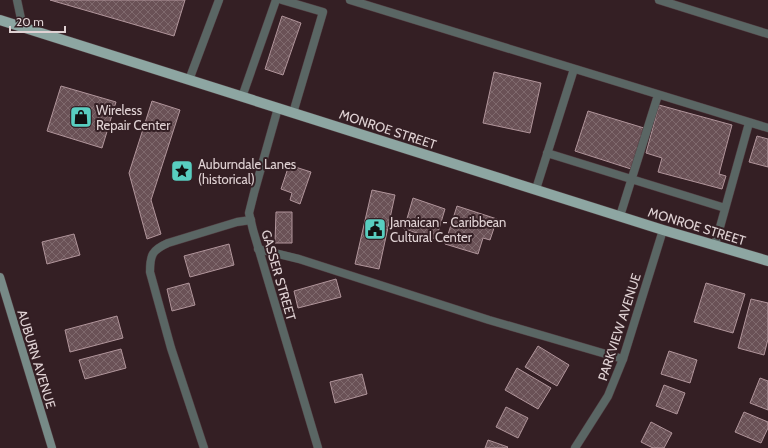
<svg xmlns="http://www.w3.org/2000/svg" width="768" height="448" viewBox="0 0 768 448" font-family="Cabin,sans-serif">
<style>
.building{fill:url(#building-cross-hatch);stroke:#b1959b}
.lines{fill:none;stroke-linecap:round;stroke-linejoin:round}
.lane-casing{stroke:#503c40;stroke-width:9}
.street-casing{stroke:#503c40;stroke-width:9}
.secondary-casing{stroke:#503c40;stroke-width:9}
.primary-casing{stroke:#503c40;stroke-width:11}
.lane{stroke:#5a6664;stroke-width:8}
.street{stroke:#5a6664;stroke-width:8}
.secondary{stroke:#778a87;stroke-width:8}
.primary{stroke:#8da6a2;stroke-width:10}
.labels{text-anchor:middle;dominant-baseline:central;stroke-width:4;stroke-linejoin:round;paint-order:stroke}
.poi-label{font-size:13px;fill:#e0d2d4;stroke:#341f24;text-anchor:start}
.street-label{font-size:13px;fill:#e0d2d4;stroke:#341f24}
</style>
<defs>
<pattern id="building-cross-hatch" width="8" height="8" patternUnits="userSpaceOnUse"><rect width="8" height="8" fill="#6a5156"/><path d="M0 0l8 8M0 8l8-8" fill="none" stroke="#7f696d"/></pattern>
</defs>
<rect width="100%" height="100%" fill="#341f24"/>
<!-- building -->
<path class="building" d="M 50,0 L 185,0 L 174,36 Z
M 282,16 L 301,23 L 283,75 L 265,69 Z
M 494,72 L 541,83 L 530,133 L 483,123 Z
M 61,86 L 116,102 L 102,148 L 47,131 Z
M 152,101 L 180,110 L 151,200 L 161,234 L 147,239 L 129,173 Z
M 659,105 L 732,125 L 719,174 L 726,176 L 722,189 L 658,172 L 662,158 L 646,153 Z
M 588,111 L 644,128 L 631,169 L 575,151 Z
M 757,136 L 768,139 L 768,167 L 749,162 Z
M 289,165 L 311,172 L 300,204 L 290,200 L 292,193 L 281,189 Z
M 372,190 L 395,195 L 379,269 L 355,264 Z
M 413,198 L 445,209 L 436,239 L 404,229 Z
M 457,206 L 497,219 L 490,240 L 483,238 L 478,254 L 445,244 Z
M 276,212 L 292,212 L 292,243 L 275,243 Z
M 74,234 L 80,255 L 47,264 L 42,242 Z
M 229,244 L 234,265 L 190,277 L 184,256 Z
M 336,279 L 341,297 L 298,308 L 294,291 Z
M 189,283 L 195,305 L 172,311 L 167,289 Z
M 706,283 L 745,294 L 733,333 L 694,322 Z
M 751,299 L 768,303 L 768,339 L 764,355 L 738,348 Z
M 117,316 L 123,338 L 70,352 L 65,330 Z
M 538,346 L 569,365 L 557,386 L 525,367 Z
M 121,349 L 126,368 L 85,379 L 79,360 Z
M 669,351 L 697,360 L 690,383 L 661,374 Z
M 517,368 L 551,388 L 538,409 L 505,390 Z
M 362,374 L 367,394 L 335,403 L 330,382 Z
M 760,378 L 768,381 L 768,410 L 750,403 Z
M 664,385 L 685,393 L 677,414 L 656,406 Z
M 506,407 L 528,418 L 518,438 L 496,427 Z
M 744,412 L 768,422 L 768,428 L 761,443 L 735,432 Z
M 651,422 L 672,433 L 664,448 L 653,448 L 641,442 Z
M 488,440 L 508,447 L 507,448 L 485,448 Z"/>
<g class="lines">
<!-- lane casing -->
<g class="lane-casing">
<path id="lane" d="M 17,0 L 23,28
M 282,0 L 323,12 L 293,113
M 350,0 L 768,128
M 189,80 L 219,0
M 242,97 L 276,0
M 547,153 L 725,208
M 536,189 L 574,69
M 620,216 L 658,95
M 715,245 L 749,123
M 258,249 L 299,259 L 489,320 L 623,359
M 204,448 L 171,348 L 150,272 C 150,255 152,250 168,243 L 237,222 L 251,220"/>
</g>
<!-- street casing -->
<g class="street-casing">
<path id="street" d="M 659,0 L 768,34
M 278,108 L 254,193 L 249,213 L 253,230 L 318,448
M 575,448 L 608,396 L 623,359 L 663,230"/>
</g>
<!-- secondary casing -->
<g class="secondary-casing">
<path id="secondary" d="M 0,277 L 52,448"/>
</g>
<!-- primary casing -->
<g class="primary-casing">
<path id="primary" d="M 0,20 L 663,230 L 768,261"/>
</g>
<!-- lane -->
<use href="#lane" class="lane"/>
<!-- street -->
<use href="#street" class="street"/>
<!-- secondary -->
<use href="#secondary" class="secondary"/>
<!-- primary -->
<use href="#primary" class="primary"/>
</g>
<!-- icons -->
<defs>
<g id="shop-square" transform="scale(1.15)"><rect x="-9" y="-9" width="18" height="18" rx="4" fill="#58cec0" stroke="#341f24"/><path d="M-5-2.5h2.3a2.7 3.5 0 0 1 5.4 0H5L5.5 6h-11ZM-1.5-2.5h3a1.5 2.3 0 0 0-3 0Z" fill="#111"/></g>
<g id="sight-square" transform="scale(1.15)"><rect x="-9" y="-9" width="18" height="18" rx="4" fill="#58cec0" stroke="#341f24"/><path d="M0-6L1.8-2.2L6-1.7L2.9 1.2L3.7 5.4L0 3.3L-3.7 5.4L-2.9 1.2L-6-1.7L-1.8-2.2Z" fill="#111"/></g>
<g id="civic-square" transform="scale(1.15)"><rect x="-9" y="-9" width="18" height="18" rx="4" fill="#58cec0" stroke="#341f24"/><path d="M-.6-6.5H3V-4.5H.6V-3L4-1V1h2V6H-6V1h2V-1L-.6-3ZM-1.2 2.5V6h2.4V2.5Z" fill="#111"/></g>
</defs>
<g fill-rule="evenodd">
<use href="#shop-square" x="81" y="117"/>
<use href="#sight-square" x="182" y="171"/>
<use href="#civic-square" x="375" y="229"/>
</g>
<g class="labels">
<!-- poi labels -->
<g class="poi-label">
<text x="96" y="110">Wireless<tspan x="96" dy="15">Repair Center</tspan></text>
<text x="198" y="164">Auburndale Lanes<tspan x="198" dy="15">(historical)</tspan></text>
<text x="390" y="222">Jamaican - Caribbean<tspan x="390" dy="15">Cultural Center</tspan></text>
</g>
<!-- street labels -->
<g class="street-label">
<text transform="translate(388 129) rotate(18)">MONROE STREET</text>
<text transform="translate(697 226) rotate(17)">MONROE STREET</text>
<text transform="translate(279 275) rotate(74)">GASSER STREET</text>
<text transform="translate(619 327) rotate(-72)">PARKVIEW AVENUE</text>
<text transform="translate(37 359) rotate(73)">AUBURN AVENUE</text>
</g>
</g>
<!-- scale -->
<path d="M10 26v6h55v-6" fill="none" stroke="#e0d2d4" stroke-width="2"/>
<text x="16" y="26" font-size="12" fill="#e0d2d4" stroke="#341f24" stroke-width="3" paint-order="stroke">20 m</text>
</svg>
